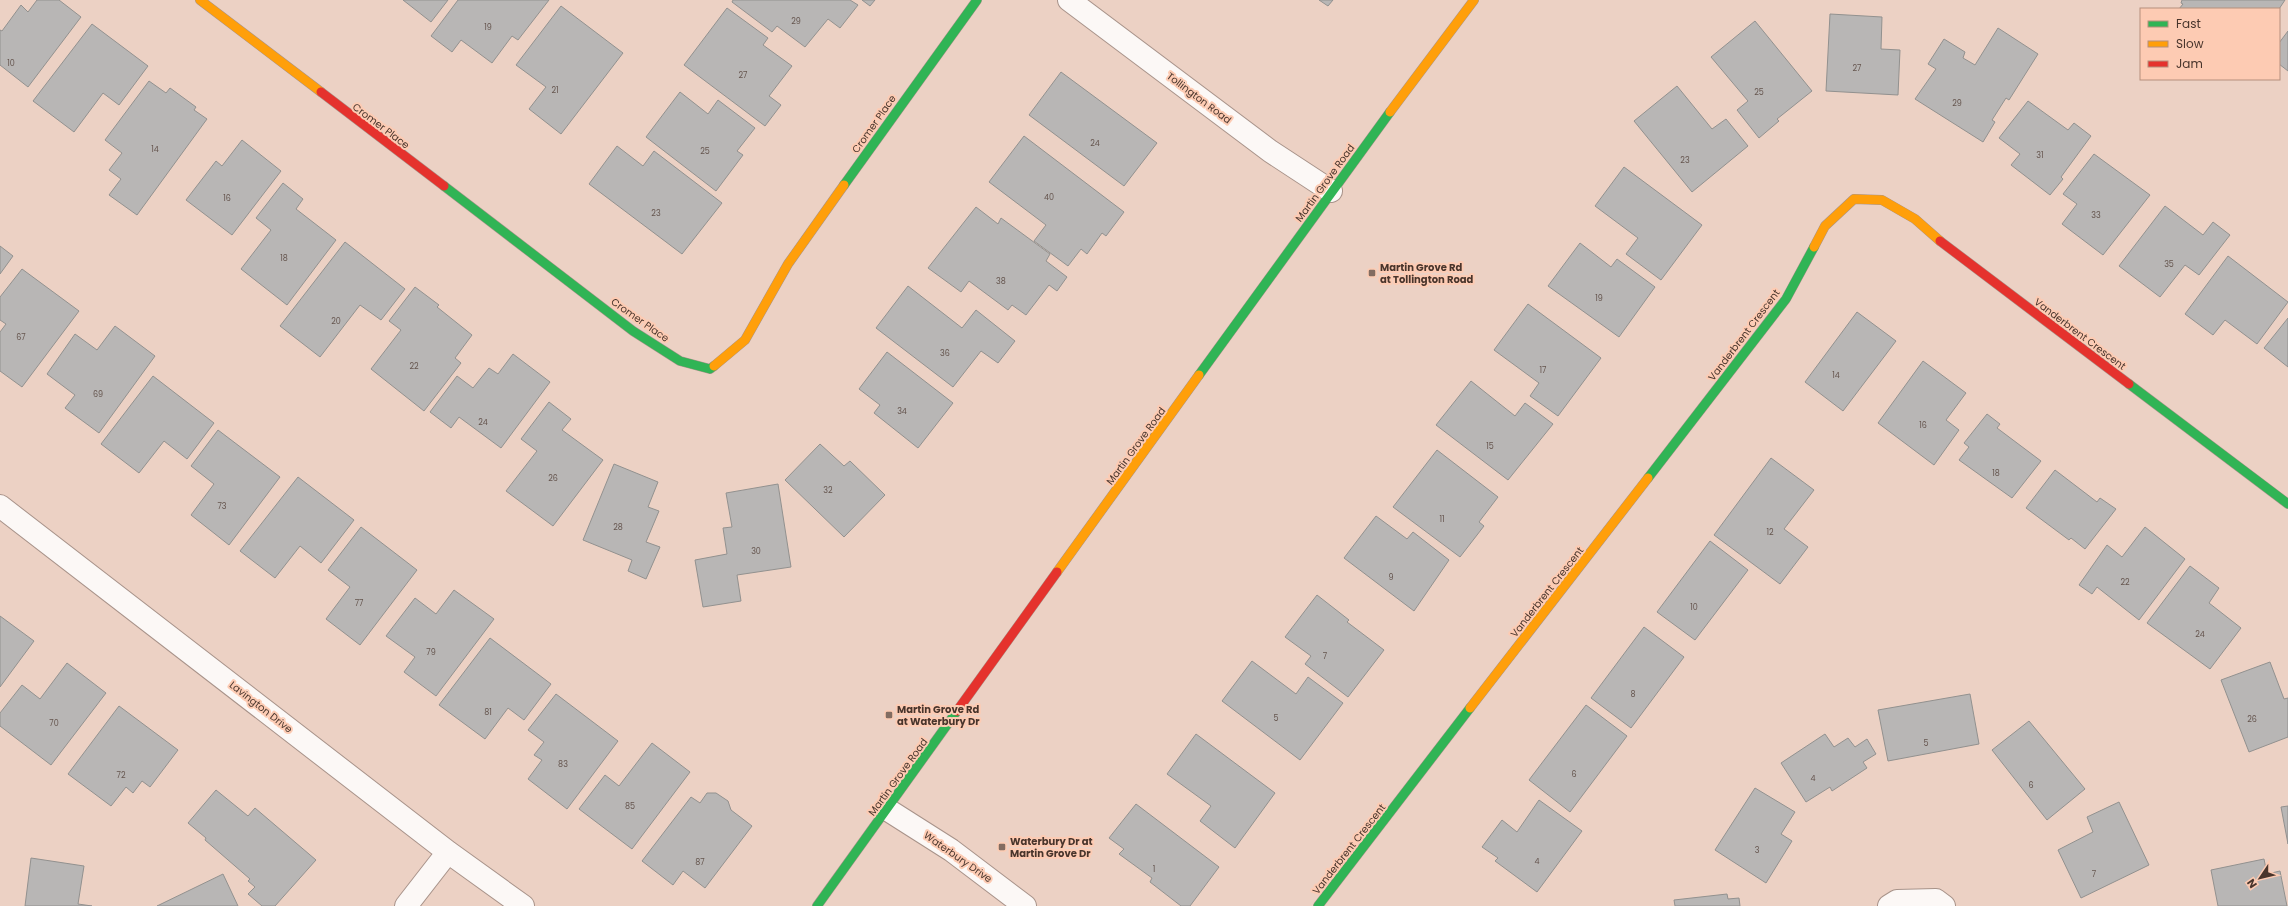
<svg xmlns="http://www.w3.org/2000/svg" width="2288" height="906" viewBox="0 0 2288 906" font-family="Poppins,sans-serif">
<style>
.building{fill:#b8b6b5;stroke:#92918f}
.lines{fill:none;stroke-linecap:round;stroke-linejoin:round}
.street-casing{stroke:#a8938a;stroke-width:24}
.fast-casing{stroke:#a8938a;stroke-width:10}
.slow-casing{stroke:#a8938a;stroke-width:10}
.jam-casing{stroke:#a8938a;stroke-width:10}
.street{stroke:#fcf8f6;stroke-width:22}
.fast{stroke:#30b455;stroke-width:9}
.slow{stroke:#ff9f0a;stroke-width:9}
.jam{stroke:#e5322d;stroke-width:9}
.poi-dot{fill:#826c61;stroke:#fdcbb3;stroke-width:1.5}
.labels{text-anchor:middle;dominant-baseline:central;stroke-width:4;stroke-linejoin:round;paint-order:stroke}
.number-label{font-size:8px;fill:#65554e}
.street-label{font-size:10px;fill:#49352c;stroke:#fdcbb3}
.poi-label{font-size:10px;font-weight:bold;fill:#49352c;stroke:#fdcbb3;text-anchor:start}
</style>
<rect width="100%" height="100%" fill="#ecd1c4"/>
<!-- building -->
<path class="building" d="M 37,0 L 59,0 L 81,17 L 28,87 L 0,65 L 0,30 L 2,31 L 21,5 L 28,12 Z
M 403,0 L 448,0 L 431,22 Z
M 458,0 L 549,0 L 518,40 L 512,36 L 492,63 L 461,40 L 452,52 L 431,36 Z
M 733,0 L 850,0 L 858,5 L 840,28 L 828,19 L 805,47 L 777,26 L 772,32 L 732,2 Z
M 862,0 L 875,0 L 870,6 Z
M 1319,0 L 1333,0 L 1328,6 Z
M 2182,0 L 2285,0 L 2279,9 L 2179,9 L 2183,4 L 2181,3 Z
M 561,6 L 623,53 L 561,134 L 529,109 L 546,87 L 516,65 Z
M 727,8 L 768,38 L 763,45 L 792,66 L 769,96 L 781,105 L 765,126 L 684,65 Z
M 1830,14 L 1882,17 L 1881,49 L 1900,50 L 1898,95 L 1826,91 Z
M 1755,21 L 1812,91 L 1777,119 L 1779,121 L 1759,138 L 1737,110 L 1748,101 L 1711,57 Z
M 92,24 L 148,66 L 119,105 L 103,93 L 74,132 L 33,101 Z
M 1998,28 L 2038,54 L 2009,100 L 2006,98 L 1992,120 L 1995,122 L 1983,142 L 1915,99 L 1936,69 L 1928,64 L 1944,39 L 1965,52 L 1963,58 L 1975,65 Z
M 2288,31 L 2288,71 L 2279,64 L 2279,43 Z
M 1061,72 L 1157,143 L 1124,186 L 1029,115 Z
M 149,81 L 166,93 L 170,88 L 196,107 L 194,110 L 207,119 L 137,215 L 109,195 L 121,179 L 109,170 L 122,153 L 105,140 Z
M 1677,86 L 1712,129 L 1726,119 L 1748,146 L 1692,192 L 1634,121 Z
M 680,92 L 708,114 L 718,100 L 755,128 L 737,151 L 743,155 L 716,191 L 646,137 Z
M 2028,101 L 2068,130 L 2074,123 L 2091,136 L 2061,177 L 2063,179 L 2050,195 L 2011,165 L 2020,154 L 1999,138 Z
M 1024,136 L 1124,212 L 1106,236 L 1102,233 L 1087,254 L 1081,249 L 1068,266 L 1034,241 L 1046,225 L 989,182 Z
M 242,140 L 281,171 L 232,235 L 186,200 L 216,161 L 222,166 Z
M 617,146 L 643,166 L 654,151 L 722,203 L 682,254 L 589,184 Z
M 2094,154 L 2150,195 L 2103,255 L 2062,224 L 2077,204 L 2063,194 Z
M 1624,167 L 1702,225 L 1661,280 L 1626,254 L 1638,238 L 1595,206 Z
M 283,183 L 303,199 L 296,209 L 336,240 L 287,305 L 241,269 L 271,230 L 256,218 Z
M 2165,206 L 2203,235 L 2213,222 L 2230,235 L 2199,275 L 2185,265 L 2160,297 L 2119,266 Z
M 976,207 L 998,224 L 1001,218 L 1050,254 L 1046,261 L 1067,277 L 1057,291 L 1049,285 L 1026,315 L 1012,305 L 1008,310 L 969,281 L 961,292 L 928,268 Z
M 345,242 L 405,289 L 381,320 L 360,305 L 320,357 L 280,326 Z
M 1580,243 L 1611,267 L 1617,259 L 1655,287 L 1619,337 L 1548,286 Z
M 0,246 L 13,256 L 0,274 Z
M 2228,256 L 2288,302 L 2257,344 L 2225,320 L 2213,335 L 2185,314 Z
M 22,269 L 79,311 L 22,387 L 0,371 L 0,332 L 6,324 L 0,320 L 0,297 Z
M 908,286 L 962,328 L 976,310 L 1015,341 L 998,363 L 981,351 L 953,387 L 876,328 Z
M 415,287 L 439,305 L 437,307 L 472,335 L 455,358 L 461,363 L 424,411 L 371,369 L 401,330 L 389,321 Z
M 1528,304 L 1601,358 L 1558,416 L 1530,396 L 1539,383 L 1494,350 Z
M 1857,312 L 1896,341 L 1843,411 L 1805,382 Z
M 2288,318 L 2288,367 L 2264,348 Z
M 115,326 L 155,356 L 99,433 L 65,408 L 75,395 L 47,374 L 75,334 L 97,350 Z
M 887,352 L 953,403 L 918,448 L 874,413 L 880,405 L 859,389 Z
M 513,354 L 550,382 L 501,448 L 459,417 L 451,428 L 430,412 L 457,376 L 473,388 L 489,368 L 498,374 Z
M 1923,361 L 1966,393 L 1946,420 L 1959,430 L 1934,465 L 1878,423 Z
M 153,376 L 214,423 L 187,459 L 164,441 L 139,473 L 101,444 Z
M 1471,381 L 1515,416 L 1525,403 L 1553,424 L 1508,480 L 1436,425 Z
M 549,402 L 571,419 L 562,430 L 603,460 L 553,526 L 506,491 L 537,451 L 521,439 Z
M 1987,414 L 2000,424 L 1997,428 L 2041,461 L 2012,498 L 1959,460 L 1969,447 L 1964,443 Z
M 218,430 L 280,477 L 229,545 L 191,515 L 214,484 L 191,466 Z
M 820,444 L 844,466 L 850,461 L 885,495 L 844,537 L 785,480 Z
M 1437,450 L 1498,497 L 1479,522 L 1484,526 L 1460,557 L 1393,507 Z
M 1771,458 L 1814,490 L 1784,529 L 1808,547 L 1780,584 L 1714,535 Z
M 614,464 L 658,482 L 648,507 L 659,511 L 646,542 L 660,547 L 646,579 L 628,571 L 632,560 L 583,540 Z
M 2055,470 L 2097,502 L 2100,498 L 2116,509 L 2085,549 L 2071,538 L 2069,540 L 2026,508 Z
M 298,477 L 354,520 L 321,563 L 300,546 L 275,578 L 240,551 Z
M 778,484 L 791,567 L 737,575 L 741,601 L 703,607 L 695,560 L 727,554 L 723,528 L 732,527 L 726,493 Z
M 1376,516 L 1407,539 L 1413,532 L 1449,560 L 1414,611 L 1344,558 Z
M 361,527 L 417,570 L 360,645 L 326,619 L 350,587 L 328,570 Z
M 2145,527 L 2185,559 L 2139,620 L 2097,587 L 2092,594 L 2079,585 L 2107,545 L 2122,557 Z
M 1710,541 L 1748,570 L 1695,640 L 1657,612 Z
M 2190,566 L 2219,588 L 2209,603 L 2241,628 L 2210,669 L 2147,623 Z
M 454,590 L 494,619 L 436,696 L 404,672 L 415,657 L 386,636 L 415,598 L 436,614 Z
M 1317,595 L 1349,620 L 1347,622 L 1384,650 L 1348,697 L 1305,664 L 1311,656 L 1285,637 Z
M 0,616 L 34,641 L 0,687 Z
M 1644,627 L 1684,657 L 1631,728 L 1591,698 Z
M 490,638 L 551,684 L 524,720 L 508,708 L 485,739 L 439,705 Z
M 1252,661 L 1296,694 L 1308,677 L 1343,703 L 1300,760 L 1222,701 Z
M 2270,662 L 2284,699 L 2288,698 L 2288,737 L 2249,752 L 2221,680 Z
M 67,663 L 106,693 L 51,765 L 0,726 L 0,713 L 22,685 L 40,699 Z
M 556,694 L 618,741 L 567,809 L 528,779 L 542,760 L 534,755 L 544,742 L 528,730 Z
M 1970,694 L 1979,744 L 1888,761 L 1878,710 Z
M 1586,705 L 1627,736 L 1570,812 L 1529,780 Z
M 119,706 L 178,750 L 150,787 L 142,781 L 133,793 L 126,787 L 111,806 L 68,774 Z
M 2029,721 L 2085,789 L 2047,820 L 1992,750 Z
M 1196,734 L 1275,793 L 1235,848 L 1200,821 L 1211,806 L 1167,774 Z
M 1825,734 L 1834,747 L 1848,738 L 1855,747 L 1867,739 L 1876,754 L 1863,762 L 1867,768 L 1832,791 L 1830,787 L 1806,802 L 1781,763 Z
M 652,743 L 690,772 L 632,849 L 579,809 L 605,775 L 619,786 Z
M 1755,788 L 1795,812 L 1781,834 L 1792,841 L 1766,883 L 1715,850 Z
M 216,790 L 248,816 L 255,808 L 316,860 L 275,906 L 262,906 L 248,894 L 255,887 L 248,881 L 250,879 L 205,840 L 206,838 L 188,823 Z
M 707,793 L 716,793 L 728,801 L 731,810 L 752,826 L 705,888 L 683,871 L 673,885 L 642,861 L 691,797 L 700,803 Z
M 1539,800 L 1582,831 L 1537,892 L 1495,861 L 1498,858 L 1482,847 L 1502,820 L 1517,832 Z
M 2119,802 L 2149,865 L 2081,898 L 2058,850 L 2093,832 L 2087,817 Z
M 1136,804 L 1219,867 L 1190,906 L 1181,906 L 1150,882 L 1152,878 L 1119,854 L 1124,849 L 1109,838 Z
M 2288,806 L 2288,844 L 2281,807 Z
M 31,858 L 84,866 L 78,904 L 92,906 L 25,906 Z
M 2264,859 L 2267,874 L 2280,871 L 2287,906 L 2218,906 L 2211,870 Z
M 223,874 L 238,906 L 157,906 Z
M 1727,894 L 1728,899 L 1739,898 L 1740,906 L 1675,906 L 1674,900 Z"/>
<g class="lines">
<!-- street casing -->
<g class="street-casing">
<path id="street" d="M 1069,0 L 1270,151 L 1331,191
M 0,506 L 448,852 L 523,906
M 888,810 L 951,850 L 1025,906
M 406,906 L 448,852
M 1889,906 L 1897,901 L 1936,900 L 1944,906"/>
</g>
<!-- fast casing -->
<g class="fast-casing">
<path id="fast" d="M 844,185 L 977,0
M 444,186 L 633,331 L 680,361 L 710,369 L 714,366
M 1199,375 L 1390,112
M 2129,384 L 2288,504
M 1648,478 L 1786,299 L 1814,247
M 817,906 L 957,711
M 1318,906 L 1470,708"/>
</g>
<!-- slow casing -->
<g class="slow-casing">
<path id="slow" d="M 200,0 L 321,92
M 1390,112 L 1474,0
M 1814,247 L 1825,226 L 1854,199 L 1882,200 L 1915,219 L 1940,241
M 714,366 L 745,340 L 788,264 L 844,185
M 1057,572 L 1199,375
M 1470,708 L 1648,478"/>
</g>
<!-- jam casing -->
<g class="jam-casing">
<path id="jam" d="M 321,92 L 444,186
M 1940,241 L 2129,384
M 957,711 L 1057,572"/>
</g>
<!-- street -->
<use href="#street" class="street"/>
<!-- fast -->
<use href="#fast" class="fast"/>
<!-- slow -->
<use href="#slow" class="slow"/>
<!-- jam -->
<use href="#jam" class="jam"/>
</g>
<!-- markers -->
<g class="poi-dot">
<rect x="1368" y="269" width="8" height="8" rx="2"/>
<rect x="885" y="711" width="8" height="8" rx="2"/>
<rect x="998" y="843" width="8" height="8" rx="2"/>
</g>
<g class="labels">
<!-- number labels -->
<g class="number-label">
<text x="796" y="21">29</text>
<text x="488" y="27">19</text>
<text x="11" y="63">10</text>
<text x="1857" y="68">27</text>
<text x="743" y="75">27</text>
<text x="555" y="90">21</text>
<text x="1759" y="92">25</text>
<text x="1957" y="103">29</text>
<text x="1095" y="143">24</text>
<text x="155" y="149">14</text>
<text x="705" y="151">25</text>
<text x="2040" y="155">31</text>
<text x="1685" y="160">23</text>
<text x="1049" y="197">40</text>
<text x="227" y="198">16</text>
<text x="656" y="213">23</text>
<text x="2096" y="215">33</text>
<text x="284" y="258">18</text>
<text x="2169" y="264">35</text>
<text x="1001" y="281">38</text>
<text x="1599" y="298">19</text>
<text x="336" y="321">20</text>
<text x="21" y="337">67</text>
<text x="945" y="353">36</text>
<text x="414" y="366">22</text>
<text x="1543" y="370">17</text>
<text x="1836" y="375">14</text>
<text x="98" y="394">69</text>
<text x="902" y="411">34</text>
<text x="483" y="422">24</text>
<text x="1923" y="425">16</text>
<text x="1490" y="446">15</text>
<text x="1996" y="473">18</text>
<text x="553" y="478">26</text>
<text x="828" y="490">32</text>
<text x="222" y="506">73</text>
<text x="1442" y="519">11</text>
<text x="618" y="527">28</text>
<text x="1770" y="532">12</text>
<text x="756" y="551">30</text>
<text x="1391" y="577">9</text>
<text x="2125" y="582">22</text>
<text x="359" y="603">77</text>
<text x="1694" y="607">10</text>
<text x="2200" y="634">24</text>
<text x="431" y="652">79</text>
<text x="1325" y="656">7</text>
<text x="1633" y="694">8</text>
<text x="488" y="712">81</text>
<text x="1276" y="718">5</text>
<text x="2252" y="719">26</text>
<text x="54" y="723">70</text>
<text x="1926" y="743">5</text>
<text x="563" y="764">83</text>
<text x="1574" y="774">6</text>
<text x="121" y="775">72</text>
<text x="1813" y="778">4</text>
<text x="2031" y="785">6</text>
<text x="630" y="806">85</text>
<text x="1757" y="850">3</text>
<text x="1537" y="861">4</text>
<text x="700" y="862">87</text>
<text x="1154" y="869">1</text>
<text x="2094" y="874">7</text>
</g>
<!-- street labels -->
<g class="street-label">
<text transform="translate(1199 98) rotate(37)">Tollington Road</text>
<text transform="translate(874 124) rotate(-55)">Cromer Place</text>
<text transform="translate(381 126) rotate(37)">Cromer Place</text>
<text transform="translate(1325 183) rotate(-54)">Martin Grove Road</text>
<text transform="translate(640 320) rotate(35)">Cromer Place</text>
<text transform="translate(2080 334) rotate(37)">Vanderbrent Crescent</text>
<text transform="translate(1744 335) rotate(-53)">Vanderbrent Crescent</text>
<text transform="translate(1136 446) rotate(-54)">Martin Grove Road</text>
<text transform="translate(1547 592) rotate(-52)">Vanderbrent Crescent</text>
<text transform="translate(261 707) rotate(38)">Lavington Drive</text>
<text transform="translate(898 777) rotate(-54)">Martin Grove Road</text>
<text transform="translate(1349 849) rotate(-52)">Vanderbrent Crescent</text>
<text transform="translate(958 857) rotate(35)">Waterbury Drive</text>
</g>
<!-- poi labels -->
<g class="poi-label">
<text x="1380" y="267">Martin Grove Rd<tspan x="1380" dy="12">at Tollington Road</tspan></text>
<text x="897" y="709">Martin Grove Rd<tspan x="897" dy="12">at Waterbury Dr</tspan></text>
<text x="1010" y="841">Waterbury Dr at<tspan x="1010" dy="12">Martin Grove Dr</tspan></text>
</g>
</g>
<!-- legend -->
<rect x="2140" y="8" width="140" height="72" fill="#fdcbb3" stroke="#b58f7d"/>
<rect x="2148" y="21" width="20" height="6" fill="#30b455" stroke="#b58f7d"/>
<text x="2176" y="28" font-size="12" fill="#49352c">Fast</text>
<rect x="2148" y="41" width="20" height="6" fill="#ff9f0a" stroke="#b58f7d"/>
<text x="2176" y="48" font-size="12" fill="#49352c">Slow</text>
<rect x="2148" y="61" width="20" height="6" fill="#e5322d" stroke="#b58f7d"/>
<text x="2176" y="68" font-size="12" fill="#49352c">Jam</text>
<!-- north arrow -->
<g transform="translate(2260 878) rotate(235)" stroke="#fdcbb3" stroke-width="3" paint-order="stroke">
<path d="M0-3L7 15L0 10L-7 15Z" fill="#49352c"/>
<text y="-6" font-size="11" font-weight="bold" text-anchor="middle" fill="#49352c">N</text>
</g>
</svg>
